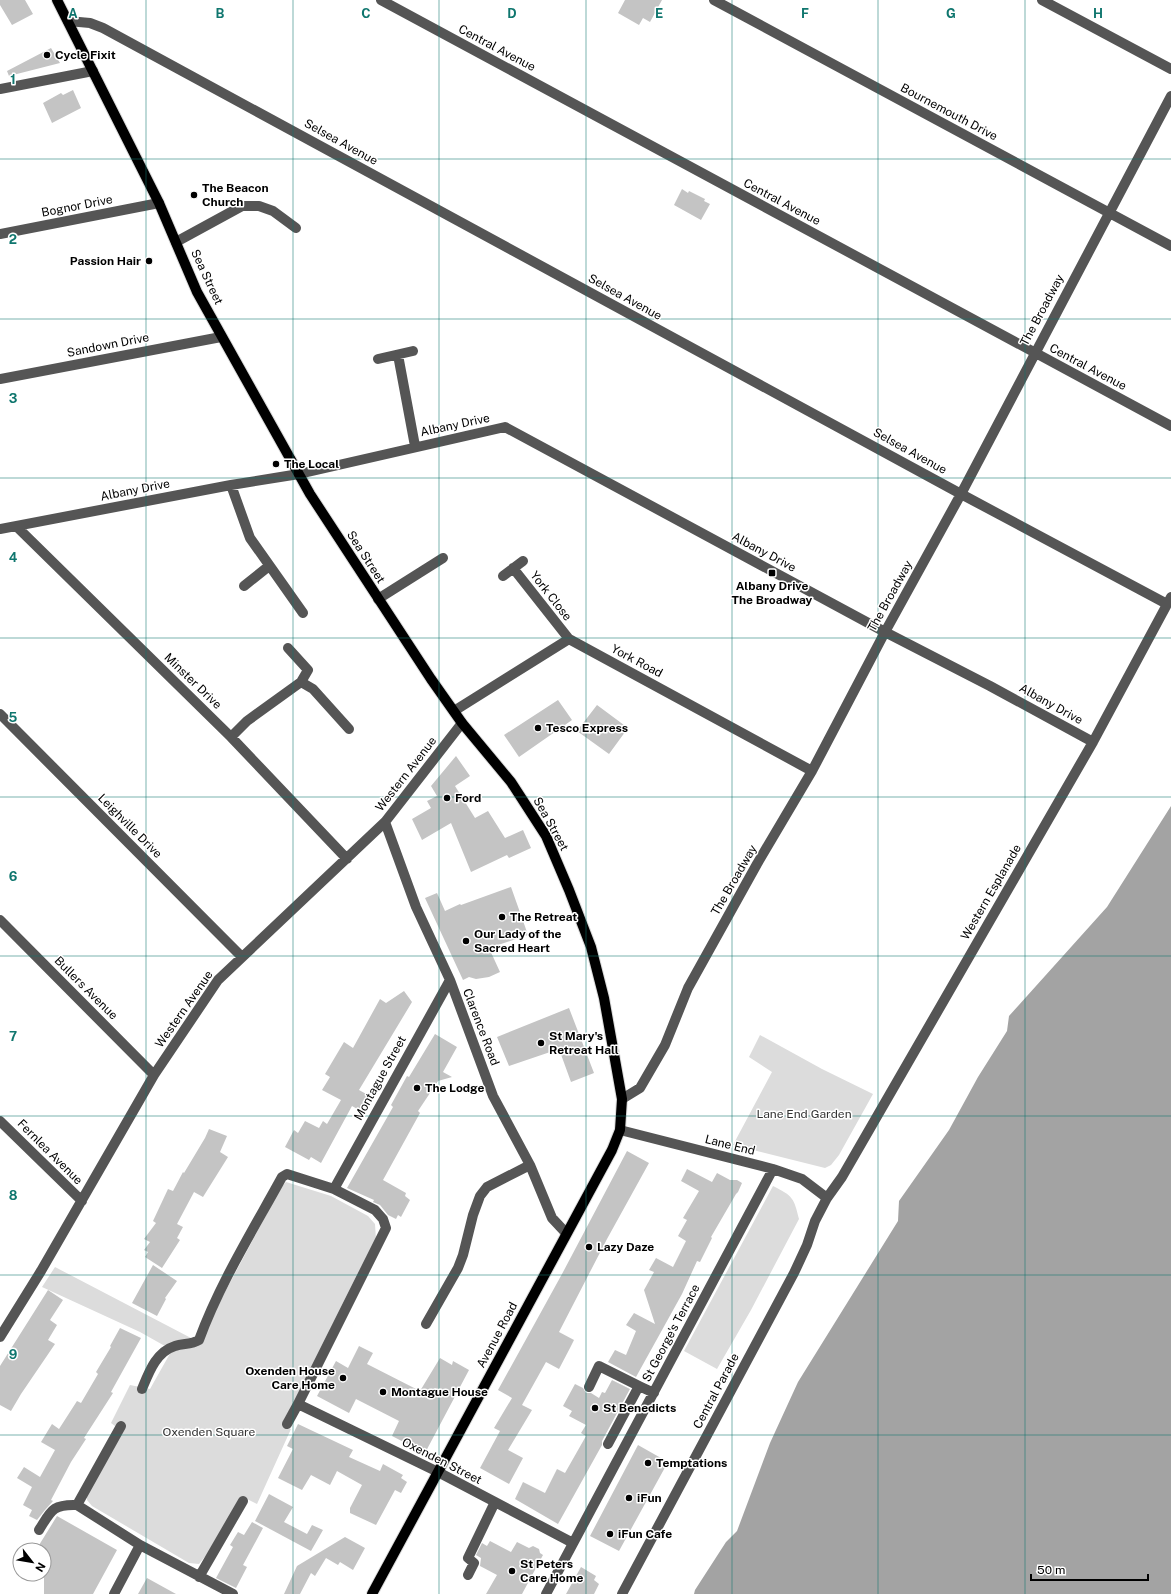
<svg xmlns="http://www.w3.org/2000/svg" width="1171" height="1594" viewBox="0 0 1171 1594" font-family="'Public Sans',sans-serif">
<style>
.green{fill:#dcdcdc}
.water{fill:#a3a3a3}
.building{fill:#c4c4c4}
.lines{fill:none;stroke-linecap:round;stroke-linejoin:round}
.major-casing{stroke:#dbdbdb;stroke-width:12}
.minor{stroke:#555;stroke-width:10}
.major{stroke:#000;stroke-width:10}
.grid{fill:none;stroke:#0f766e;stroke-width:1;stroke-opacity:0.55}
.poi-dot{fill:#000;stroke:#fff;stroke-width:1.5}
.labels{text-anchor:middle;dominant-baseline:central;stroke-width:3;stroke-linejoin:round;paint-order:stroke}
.street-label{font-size:12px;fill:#000;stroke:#fff}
.poi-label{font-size:12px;font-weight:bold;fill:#000;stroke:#fff;text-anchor:start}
.park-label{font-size:12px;fill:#333;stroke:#fff}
.grid-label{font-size:13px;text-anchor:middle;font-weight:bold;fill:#0f766e;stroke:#fff;stroke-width:3;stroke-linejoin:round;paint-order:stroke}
</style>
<rect width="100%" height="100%" fill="#fff"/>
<!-- green -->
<path class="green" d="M 760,1035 L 822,1069 L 873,1094 L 839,1155 L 831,1165 L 825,1168 L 733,1145 L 772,1072 L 749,1057 Z
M 286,1182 L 331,1196 L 368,1216 L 375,1224 L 376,1240 L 293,1404 L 284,1419 L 282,1425 L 291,1429 L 257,1504 L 243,1497 L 207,1554 L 199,1564 L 189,1563 L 92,1506 L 87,1500 L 87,1494 L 123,1432 L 111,1423 L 130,1385 L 150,1389 L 172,1350 L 140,1332 L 42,1287 L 55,1267 L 191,1338 L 200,1339 L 281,1187 Z
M 773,1186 C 793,1196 794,1198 799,1219 L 751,1310 L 717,1369 L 684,1351 Z"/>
<!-- water -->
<path class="water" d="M 1171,806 L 1171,1594 L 694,1594 L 695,1590 L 726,1542 L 737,1531 L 770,1443 L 798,1382 L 898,1221 L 899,1201 L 949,1130 L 978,1077 L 1007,1031 L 1009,1016 L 1107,907 Z"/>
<!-- building -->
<path class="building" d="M 0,0 L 25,0 L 33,14 L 12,25 L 0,5 Z
M 625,0 L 662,0 L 650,22 L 643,18 L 639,25 L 618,13 Z
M 51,48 L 60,63 L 9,76 L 7,71 Z
M 73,90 L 81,108 L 52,123 L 43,103 L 61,93 L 63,95 Z
M 682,189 L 688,193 L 689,191 L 705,199 L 704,201 L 710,204 L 701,220 L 674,205 Z
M 558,700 L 572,720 L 519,757 L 504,735 Z
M 597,705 L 628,728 L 609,754 L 577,731 Z
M 456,756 L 470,776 L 455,786 L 475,818 L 488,811 L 505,838 L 523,830 L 531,848 L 509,858 L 507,855 L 471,872 L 451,823 L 422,840 L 412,819 L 431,808 L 427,801 L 437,796 L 431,786 Z
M 511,887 L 528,935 L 489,948 L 500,972 L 489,977 L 476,979 L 469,977 L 463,980 L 425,898 L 437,893 L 445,911 L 460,904 L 461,905 Z
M 404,991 L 412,1002 L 359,1090 L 368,1095 L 359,1110 L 352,1106 L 321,1163 L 311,1157 L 309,1160 L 285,1147 L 294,1130 L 298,1133 L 305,1121 L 319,1128 L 323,1121 L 327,1124 L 341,1100 L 322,1090 L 330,1077 L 325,1074 L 344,1042 L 353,1048 L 380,999 L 386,1003 Z
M 569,1008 L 594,1073 L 571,1082 L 559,1049 L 509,1066 L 497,1037 Z
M 435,1034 L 457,1047 L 443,1072 L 452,1077 L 438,1081 L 418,1111 L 420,1113 L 383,1180 L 406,1193 L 405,1196 L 410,1200 L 401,1217 L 398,1215 L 396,1219 L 388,1215 L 380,1205 L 373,1202 L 374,1200 L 347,1188 L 393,1107 L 391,1105 L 407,1076 L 409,1077 Z
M 209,1129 L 227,1136 L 220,1152 L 228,1157 L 203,1197 L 194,1192 L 177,1224 L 183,1227 L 177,1238 L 180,1240 L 162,1268 L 145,1257 L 148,1252 L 144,1250 L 150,1242 L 144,1239 L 156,1223 L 153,1221 L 168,1189 L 173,1191 L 183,1172 L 184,1173 L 205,1138 Z
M 627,1151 L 649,1163 L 607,1239 L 559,1332 L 574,1340 L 570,1348 L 559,1369 L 546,1362 L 522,1405 L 532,1410 L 508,1450 L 523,1458 L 509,1484 L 480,1468 L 500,1431 L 494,1428 L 512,1398 L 498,1390 L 562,1274 Z
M 687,1169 L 712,1182 L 717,1173 L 730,1180 L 737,1180 L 742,1183 L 738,1192 L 736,1194 L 711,1237 L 712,1238 L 700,1262 L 697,1261 L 682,1294 L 636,1377 L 608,1362 L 615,1350 L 626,1355 L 636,1331 L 626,1325 L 634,1313 L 655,1324 L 644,1290 L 654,1272 L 649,1270 L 656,1258 L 673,1267 L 686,1241 L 678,1236 L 687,1220 L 683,1218 L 699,1191 L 681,1181 Z
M 153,1265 L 177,1281 L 165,1298 L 166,1299 L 157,1316 L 132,1303 Z
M 48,1290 L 63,1300 L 50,1320 L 57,1325 L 48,1340 L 55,1344 L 21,1394 L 11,1411 L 0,1405 L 0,1366 Z
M 120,1328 L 141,1338 L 111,1392 L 113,1393 L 84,1438 L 86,1439 L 71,1462 L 51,1500 L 53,1501 L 45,1510 L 37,1520 L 29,1516 L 32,1510 L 23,1505 L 32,1487 L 17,1478 L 24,1467 L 40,1477 L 55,1450 L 41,1442 L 52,1424 L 59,1429 L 77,1401 L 81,1403 L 98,1374 L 96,1372 L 111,1347 L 110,1346 Z
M 359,1346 L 373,1353 L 367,1364 L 420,1391 L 440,1358 L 452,1365 L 453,1361 L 469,1370 L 425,1453 L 392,1436 L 399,1421 L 356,1399 L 349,1413 L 317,1396 L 336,1361 L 348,1368 Z
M 612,1380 L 630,1389 L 602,1441 L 602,1445 L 558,1524 L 515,1499 L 523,1482 L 545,1493 L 557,1469 L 565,1473 L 586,1436 L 581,1433 L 586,1425 L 569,1416 L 572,1411 L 563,1406 L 575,1384 L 583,1388 L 586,1393 L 591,1393 L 599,1398 L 602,1392 L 605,1393 Z
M 298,1424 L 353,1450 L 349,1457 L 380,1471 L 383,1464 L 403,1475 L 401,1478 L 407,1482 L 401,1493 L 395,1490 L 376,1525 L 350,1513 L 350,1508 L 362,1485 L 337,1471 L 330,1485 L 311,1475 L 302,1490 L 278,1478 L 293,1449 L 287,1446 Z
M 638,1445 L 668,1462 L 619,1551 L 590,1536 Z
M 269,1494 L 293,1507 L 284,1522 L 307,1534 L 312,1525 L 323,1530 L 311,1551 L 255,1521 Z
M 57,1516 L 117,1550 L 93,1594 L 44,1594 L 44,1550 L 36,1550 Z
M 252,1522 L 263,1528 L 243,1565 L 247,1567 L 236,1588 L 216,1578 L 233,1547 L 230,1545 L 238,1532 L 244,1535 Z
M 345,1537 L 365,1548 L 353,1570 L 340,1562 L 338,1565 L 326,1558 L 315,1576 L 311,1573 L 300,1594 L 284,1594 L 297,1566 Z
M 490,1541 L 511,1552 L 517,1542 L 529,1548 L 533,1546 L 539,1549 L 540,1553 L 543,1555 L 522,1594 L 486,1594 L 497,1575 L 480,1566 L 481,1558 L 476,1555 L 482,1543 L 487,1546 Z
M 581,1567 L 596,1576 L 594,1580 L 599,1584 L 594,1594 L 566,1594 Z
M 147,1578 L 176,1594 L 138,1594 Z"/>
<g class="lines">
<!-- major casing -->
<g class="major-casing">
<path id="major" d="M 57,0 L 159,203 L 197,292 L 310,494 L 431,679 L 462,723 L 511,782 L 546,836 L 569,890 L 591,947 L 604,998 L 622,1099 L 620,1130 L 612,1150 L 372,1594"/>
</g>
<!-- minor -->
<path class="minor" d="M 381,0 L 1171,426
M 714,0 L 1171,246
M 1042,0 L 1171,69
M 68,21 L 90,23 L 103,28 L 961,494 L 1167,604
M 0,89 L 93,71
M 0,234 L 159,203
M 176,242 L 242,206 L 259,206 L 273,211 L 296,228
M 398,355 L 415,446
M 378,359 L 413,351
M 0,379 L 221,337
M 231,485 L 250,538 L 303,613
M 16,526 L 231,737 L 347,859
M 0,529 L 231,485 L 299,474 L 505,427 L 885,632 L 990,686 L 1093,742
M 513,568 L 569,639
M 503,576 L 523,561
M 244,586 L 269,566
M 378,599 L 443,558
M 288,648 L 308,670 L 301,682
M 454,711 L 569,639 L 812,771
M 0,714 L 242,957
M 231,737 L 247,721 L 301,682 L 313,689 L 349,729
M 385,822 L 416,907 L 450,980 L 493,1096 L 530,1165 L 552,1218 L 566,1233
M 0,920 L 154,1075
M 622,1099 L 640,1088 L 665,1045 L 688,988 L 757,864 L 812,771 L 885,632 L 961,494 L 1171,96
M 0,1121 L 82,1201
M 620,1130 L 773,1169 L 802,1179 L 827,1198
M 334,1189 L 450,980
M 426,1324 L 458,1268 L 463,1255 L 473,1215 L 480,1196 L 487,1187 L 530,1165
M 0,1337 L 41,1271 L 154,1075 L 218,980 L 385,822 L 462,723
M 589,1387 L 599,1366 L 639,1386
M 142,1389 C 149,1372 156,1352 175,1346 C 183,1343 191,1345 199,1340 C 220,1283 253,1230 282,1177 L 287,1174 L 334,1189 L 375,1210 L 383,1219 L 386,1228 L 298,1404 L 287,1424
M 298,1404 L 438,1472 L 573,1543
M 121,1426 L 77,1505 L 140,1545 L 233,1594
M 608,1444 L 639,1386 L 654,1393
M 39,1530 C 51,1511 52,1504 77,1505
M 468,1575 L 474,1563 L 468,1558 L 495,1502
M 199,1577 L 243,1501
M 114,1594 L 140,1545
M 546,1594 L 773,1169
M 622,1594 L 794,1273 L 807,1245 L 815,1221 L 827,1198 L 842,1177 L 1093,742 L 1171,597"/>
<!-- major -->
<use href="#major" class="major"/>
</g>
<!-- grid -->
<path class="grid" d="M 146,0 L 146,1594M 293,0 L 293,1594M 439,0 L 439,1594M 586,0 L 586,1594M 732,0 L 732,1594M 878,0 L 878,1594M 1025,0 L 1025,1594M 0,159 L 1171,159M 0,319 L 1171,319M 0,478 L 1171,478M 0,638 L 1171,638M 0,797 L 1171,797M 0,956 L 1171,956M 0,1116 L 1171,1116M 0,1275 L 1171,1275M 0,1435 L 1171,1435"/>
<!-- markers -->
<g class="poi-dot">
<circle cx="47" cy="55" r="4"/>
<circle cx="194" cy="195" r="4"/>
<circle cx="149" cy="261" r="4"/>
<circle cx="276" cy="464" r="4"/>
<rect x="768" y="569" width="8" height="8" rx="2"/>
<circle cx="538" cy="728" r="4"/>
<circle cx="447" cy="798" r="4"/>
<circle cx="502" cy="917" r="4"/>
<circle cx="466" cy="941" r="4"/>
<circle cx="541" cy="1043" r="4"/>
<circle cx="417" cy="1088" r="4"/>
<circle cx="589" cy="1247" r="4"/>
<circle cx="343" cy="1378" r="4"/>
<circle cx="383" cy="1392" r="4"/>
<circle cx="595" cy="1408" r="4"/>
<circle cx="648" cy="1463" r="4"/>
<circle cx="629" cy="1498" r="4"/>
<circle cx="610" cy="1534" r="4"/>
<circle cx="512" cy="1571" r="4"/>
</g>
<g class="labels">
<!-- street labels -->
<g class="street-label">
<text transform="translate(497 48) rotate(28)">Central Avenue</text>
<text transform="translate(949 112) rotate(28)">Bournemouth Drive</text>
<text transform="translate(341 142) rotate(29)">Selsea Avenue</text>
<text transform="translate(782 202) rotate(28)">Central Avenue</text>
<text transform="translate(77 206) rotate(-11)">Bognor Drive</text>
<text transform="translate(207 277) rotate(65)">Sea Street</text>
<text transform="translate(625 297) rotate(29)">Selsea Avenue</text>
<text transform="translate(1042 310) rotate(-62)">The Broadway</text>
<text transform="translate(108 345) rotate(-11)">Sandown Drive</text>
<text transform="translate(1088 367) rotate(28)">Central Avenue</text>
<text transform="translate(455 425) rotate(-12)">Albany Drive</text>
<text transform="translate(910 451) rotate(29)">Selsea Avenue</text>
<text transform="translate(135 490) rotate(-11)">Albany Drive</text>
<text transform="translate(764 552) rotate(28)">Albany Drive</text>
<text transform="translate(366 557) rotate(57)">Sea Street</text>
<text transform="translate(551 596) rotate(52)">York Close</text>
<text transform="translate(890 596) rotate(-61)">The Broadway</text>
<text transform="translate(637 661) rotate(28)">York Road</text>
<text transform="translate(193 681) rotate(44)">Minster Drive</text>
<text transform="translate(1051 704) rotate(29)">Albany Drive</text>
<text transform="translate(406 774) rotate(-52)">Western Avenue</text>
<text transform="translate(551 824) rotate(61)">Sea Street</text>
<text transform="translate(130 826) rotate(45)">Leighville Drive</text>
<text transform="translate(734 880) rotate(-60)">The Broadway</text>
<text transform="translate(991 892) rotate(-60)">Western Esplanade</text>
<text transform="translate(86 988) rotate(45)">Bullers Avenue</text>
<text transform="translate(184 1009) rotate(-55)">Western Avenue</text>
<text transform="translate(481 1027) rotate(69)">Clarence Road</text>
<text transform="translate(380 1078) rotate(-61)">Montague Street</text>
<text transform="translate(730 1145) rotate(14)">Lane End</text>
<text transform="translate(50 1152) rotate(45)">Fernlea Avenue</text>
<text transform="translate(671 1333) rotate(-62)">St George's Terrace</text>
<text transform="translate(497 1335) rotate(-62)">Avenue Road</text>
<text transform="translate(716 1391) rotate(-62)">Central Parade</text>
<text transform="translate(442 1461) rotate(27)">Oxenden Street</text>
</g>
<!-- poi labels -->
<g class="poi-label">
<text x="55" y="55">Cycle Fixit</text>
<text x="202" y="188">The Beacon<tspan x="202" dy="14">Church</tspan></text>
<text x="141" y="261" text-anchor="end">Passion Hair</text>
<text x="284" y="464">The Local</text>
<text x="772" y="586" text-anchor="middle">Albany Drive<tspan x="772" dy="14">The Broadway</tspan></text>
<text x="546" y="728">Tesco Express</text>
<text x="455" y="798">Ford</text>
<text x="510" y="917">The Retreat</text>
<text x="474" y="934">Our Lady of the<tspan x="474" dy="14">Sacred Heart</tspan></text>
<text x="549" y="1036">St Mary's<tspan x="549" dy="14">Retreat Hall</tspan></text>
<text x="425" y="1088">The Lodge</text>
<text x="597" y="1247">Lazy Daze</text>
<text x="335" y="1371" text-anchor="end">Oxenden House<tspan x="335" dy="14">Care Home</tspan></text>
<text x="391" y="1392">Montague House</text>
<text x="603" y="1408">St Benedicts</text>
<text x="656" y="1463">Temptations</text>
<text x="637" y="1498">iFun</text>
<text x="618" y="1534">iFun Cafe</text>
<text x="520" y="1564">St Peters<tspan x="520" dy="14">Care Home</tspan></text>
</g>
<!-- park labels -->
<g class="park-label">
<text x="804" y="1114">Lane End Garden</text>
<text x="209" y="1432">Oxenden Square</text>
</g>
</g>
<g class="grid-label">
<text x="73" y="18">A</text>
<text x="220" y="18">B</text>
<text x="366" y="18">C</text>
<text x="512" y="18">D</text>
<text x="659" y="18">E</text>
<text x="805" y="18">F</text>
<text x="951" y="18">G</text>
<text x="1098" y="18">H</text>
<text x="13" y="84">1</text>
<text x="13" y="244">2</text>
<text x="13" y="403">3</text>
<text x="13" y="562">4</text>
<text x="13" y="722">5</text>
<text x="13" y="881">6</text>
<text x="13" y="1041">7</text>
<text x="13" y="1200">8</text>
<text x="13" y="1359">9</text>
</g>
<!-- north arrow -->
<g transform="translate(32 1562) rotate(121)"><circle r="19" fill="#ffffff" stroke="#999999"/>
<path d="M0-3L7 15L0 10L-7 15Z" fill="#000000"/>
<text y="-6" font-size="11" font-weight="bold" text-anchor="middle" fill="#000000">N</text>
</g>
<!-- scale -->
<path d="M1031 1574v6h117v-6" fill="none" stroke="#000000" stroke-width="2"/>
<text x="1037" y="1574" font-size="12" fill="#000000" stroke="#ffffff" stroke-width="3" paint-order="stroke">50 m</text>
</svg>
